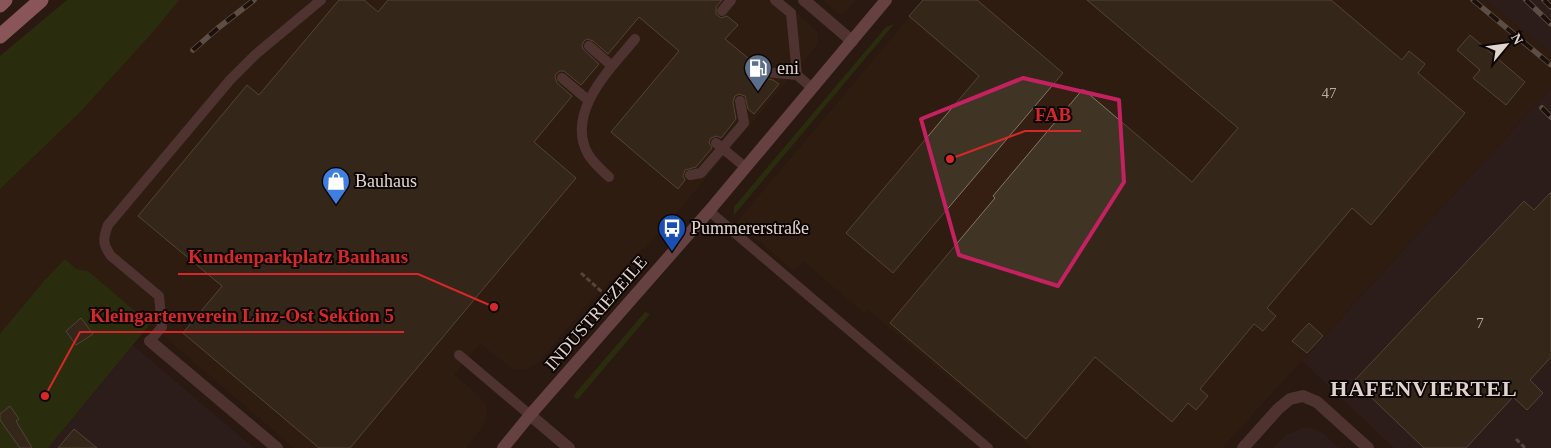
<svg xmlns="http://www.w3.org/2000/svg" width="1551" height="448" viewBox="0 0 1551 448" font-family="'Times New Roman',serif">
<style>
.built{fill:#351f12}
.industrial{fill:#301f26}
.green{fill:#2a460a}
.building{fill:#403525;stroke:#837765}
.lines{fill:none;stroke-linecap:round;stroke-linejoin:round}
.path{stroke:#897c74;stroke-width:3;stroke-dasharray:5 2.5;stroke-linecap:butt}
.lane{stroke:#7a5359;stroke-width:10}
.street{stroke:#7a5359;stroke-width:12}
.secondary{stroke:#ae717c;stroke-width:12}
.highway{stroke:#fc9dae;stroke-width:15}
.rail-casing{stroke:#9b8e86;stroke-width:5.5}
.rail{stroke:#0d0604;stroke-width:4;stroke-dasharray:11;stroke-linecap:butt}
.marked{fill:none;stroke:#c42161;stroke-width:4;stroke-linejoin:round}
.labels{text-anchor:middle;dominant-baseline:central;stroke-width:4;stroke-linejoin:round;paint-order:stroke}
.number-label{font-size:15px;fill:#b8ada4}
.poi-label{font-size:18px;fill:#e0d5ce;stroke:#0d0604;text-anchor:start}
.street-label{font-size:18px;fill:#e0d5ce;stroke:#0d0604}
.district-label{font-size:22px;font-weight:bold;letter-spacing:1px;fill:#e0d5ce;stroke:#0d0604}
.leader{fill:none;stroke:#d62828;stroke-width:2}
.callout-dot{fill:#d62828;stroke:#0d0604;stroke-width:2}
.callout-label{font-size:19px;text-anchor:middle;font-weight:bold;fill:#d62828;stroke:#0d0604;stroke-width:4;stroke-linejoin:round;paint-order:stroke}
</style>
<rect width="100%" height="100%" fill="#291910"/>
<!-- built -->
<path class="built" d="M 179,0 L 782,0 L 811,25 L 818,33 L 818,38 L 817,45 L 664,228 L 591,300 L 538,363 L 526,370 L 513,369 L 480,344 L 454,374 L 479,396 L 485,403 L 487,413 L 486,421 L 481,429 L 466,448 L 294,448 L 88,271 L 76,269 L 65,259 L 45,280 L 0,334 L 0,189 L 80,112 L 153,32 Z
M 822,0 L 856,0 L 847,10 L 843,13 L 838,13 Z
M 924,0 L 1486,0 L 1551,53 L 1551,88 L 1222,448 L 1033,448 L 868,310 L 864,313 L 803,261 L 794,271 L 737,222 Z"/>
<!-- industrial -->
<path class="industrial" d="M 1486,0 L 1551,0 L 1551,53 L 1513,22 Z
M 1551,88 L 1551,448 L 1394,448 L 1302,361 Z
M 133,345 L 254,448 L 48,448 Z
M 1302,428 L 1312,428 L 1324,434 L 1339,448 L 1273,448 L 1286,435 Z"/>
<!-- green -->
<path class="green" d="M 67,0 L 179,0 L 153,32 L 80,112 L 0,189 L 0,56 Z
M 894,24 L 734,215 L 734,207 L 886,27 Z
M 65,259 L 76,269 L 88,271 L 150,324 L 48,448 L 0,448 L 0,334 L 45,280 Z
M 645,312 L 650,314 L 578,399 L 574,398 L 575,394 Z"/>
<!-- building -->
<path class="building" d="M 339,0 L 364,0 L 378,12 L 388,0 L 722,0 L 716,7 L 716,14 L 721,18 L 727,16 L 738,25 L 725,39 L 760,68 L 758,72 L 761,77 L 773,80 L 779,84 L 754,114 L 748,109 L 745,96 L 739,94 L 735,96 L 733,102 L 736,119 L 721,138 L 717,136 L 711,138 L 709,142 L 712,148 L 696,167 L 685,170 L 683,176 L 685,180 L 678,189 L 611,132 L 679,51 L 639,17 L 608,54 L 593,41 L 587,39 L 584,41 L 582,45 L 583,49 L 599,64 L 581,85 L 564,71 L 560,71 L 556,74 L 555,77 L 557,83 L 572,96 L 534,142 L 576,178 L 350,448 L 319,448 L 183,333 L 222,286 L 138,216 L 247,85 L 259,95 Z
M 923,0 L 977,0 L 1063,73 L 893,273 L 846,233 L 979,76 L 909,16 Z
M 1087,0 L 1331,0 L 1402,60 L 1409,51 L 1425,64 L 1418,73 L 1465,113 L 1371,225 L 1352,208 L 1267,308 L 1276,316 L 1263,331 L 1254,324 L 1200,389 L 1208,396 L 1196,410 L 1188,403 L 1172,422 L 1095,357 L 1026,439 L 890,323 L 995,198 L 993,196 L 1083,89 L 1192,182 L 1238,128 Z
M 1470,35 L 1525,82 L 1506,105 L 1473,78 L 1480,70 L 1457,50 Z
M 1551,192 L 1551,357 L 1530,380 L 1543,393 L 1527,410 L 1513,397 L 1466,448 L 1424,448 L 1354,381 L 1524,201 L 1534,210 Z
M 81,318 L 93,334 L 76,345 L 66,331 Z
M 1309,323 L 1323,336 L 1307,353 L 1292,341 Z
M 10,406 L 19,419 L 16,421 L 32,448 L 20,448 L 0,420 L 0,414 Z
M 74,429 L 97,448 L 58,448 Z"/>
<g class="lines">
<!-- path -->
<path class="path" d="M 581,273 L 602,292
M 1516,439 L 1525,448"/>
<!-- lane -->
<path class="lane" d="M 775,0 L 791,13 L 797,75
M 722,11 L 731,0
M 589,46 L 612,66
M 765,72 L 797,75 L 812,88
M 562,78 L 589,101
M 716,143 L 745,167
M 690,175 L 701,173 L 744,123 L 740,101
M 609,177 C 602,170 593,163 588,154 C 565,112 611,68 635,39
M 709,211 L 988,448
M 150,341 L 162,327 L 159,296 L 111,256 C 102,243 103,239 108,225 L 230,80 L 255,55 L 321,0
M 459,355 L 530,415"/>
<!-- street -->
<path class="street" d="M 804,0 L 852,41
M 150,341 L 277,448
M 530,415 L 569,448
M 1243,448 L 1278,409 L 1290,399 L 1303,396 L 1317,402 L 1368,448"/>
<!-- secondary -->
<path class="secondary" d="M 503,448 L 530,415 L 709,211 L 886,0"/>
<!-- highway -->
<path class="highway" d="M 0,5 L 5,0
M 0,36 L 41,0"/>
<!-- rail casing -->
<g class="rail-casing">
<path id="rail" d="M 1473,0 L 1551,65
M 1526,0 L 1551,24
M 1544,0 L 1551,7
M 193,50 L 218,28 L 254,0
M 1542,108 L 1551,117"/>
</g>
<!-- rail -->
<use href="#rail" class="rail"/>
</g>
<!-- marked area -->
<path d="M0 0H1551V448H0ZM 1023,78 L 1119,100 L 1124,182 L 1058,286 L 959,255 L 921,119 Z" fill="#291910" fill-opacity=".55" fill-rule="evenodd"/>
<path class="marked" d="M 1023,78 L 1119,100 L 1124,182 L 1058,286 L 959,255 L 921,119 Z"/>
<!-- icons -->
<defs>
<g id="fuel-pin" transform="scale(1.4375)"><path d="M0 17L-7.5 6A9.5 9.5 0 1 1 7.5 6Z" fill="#5c6f8a" stroke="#0d0604"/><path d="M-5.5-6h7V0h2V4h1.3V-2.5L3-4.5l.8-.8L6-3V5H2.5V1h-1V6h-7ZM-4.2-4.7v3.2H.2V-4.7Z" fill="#fff"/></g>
<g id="shop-pin" transform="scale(1.4375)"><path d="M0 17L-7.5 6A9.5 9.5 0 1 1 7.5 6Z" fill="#3f7fe0" stroke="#0d0604"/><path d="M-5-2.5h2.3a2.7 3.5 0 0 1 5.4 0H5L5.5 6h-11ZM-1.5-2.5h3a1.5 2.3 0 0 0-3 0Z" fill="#fff"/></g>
<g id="bus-pin" transform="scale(1.4375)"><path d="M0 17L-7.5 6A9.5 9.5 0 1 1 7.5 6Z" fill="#1a4fb4" stroke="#0d0604"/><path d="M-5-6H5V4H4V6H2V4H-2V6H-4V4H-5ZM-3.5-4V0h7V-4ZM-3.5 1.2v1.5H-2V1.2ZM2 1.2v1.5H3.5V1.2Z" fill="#fff"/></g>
</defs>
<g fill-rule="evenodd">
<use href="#fuel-pin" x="758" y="68"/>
<use href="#shop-pin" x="336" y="181"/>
<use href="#bus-pin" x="672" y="228"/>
</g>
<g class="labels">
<!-- number labels -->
<g class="number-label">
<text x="1329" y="93">47</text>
<text x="1480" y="323">7</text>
</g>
<!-- poi labels -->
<g class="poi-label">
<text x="777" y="68">eni</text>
<text x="355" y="181">Bauhaus</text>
<text x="691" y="228">Pummererstraße</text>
</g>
<!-- street labels -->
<g class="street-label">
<text transform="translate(596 313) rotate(-49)">INDUSTRIEZEILE</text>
</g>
<!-- district labels -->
<g class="district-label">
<text x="1424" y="388">HAFENVIERTEL</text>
</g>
</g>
<!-- callouts -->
<path class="leader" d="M950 159L1025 131H1081M494 307L418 274H178M45 396L80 332H404"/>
<g class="callout-dot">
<circle cx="950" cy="159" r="5"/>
<circle cx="494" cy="307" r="5"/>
<circle cx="45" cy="396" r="5"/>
</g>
<g class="callout-label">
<text x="1053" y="121">FAB</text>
<text x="298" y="263">Kundenparkplatz Bauhaus</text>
<text x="242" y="322">Kleingartenverein Linz-Ost Sektion 5</text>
</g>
<!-- north arrow -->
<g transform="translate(1506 45) rotate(61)" stroke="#0d0604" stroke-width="4" paint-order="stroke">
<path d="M0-4L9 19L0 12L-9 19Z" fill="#e0d5ce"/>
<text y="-8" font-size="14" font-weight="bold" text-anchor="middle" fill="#e0d5ce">N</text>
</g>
</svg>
